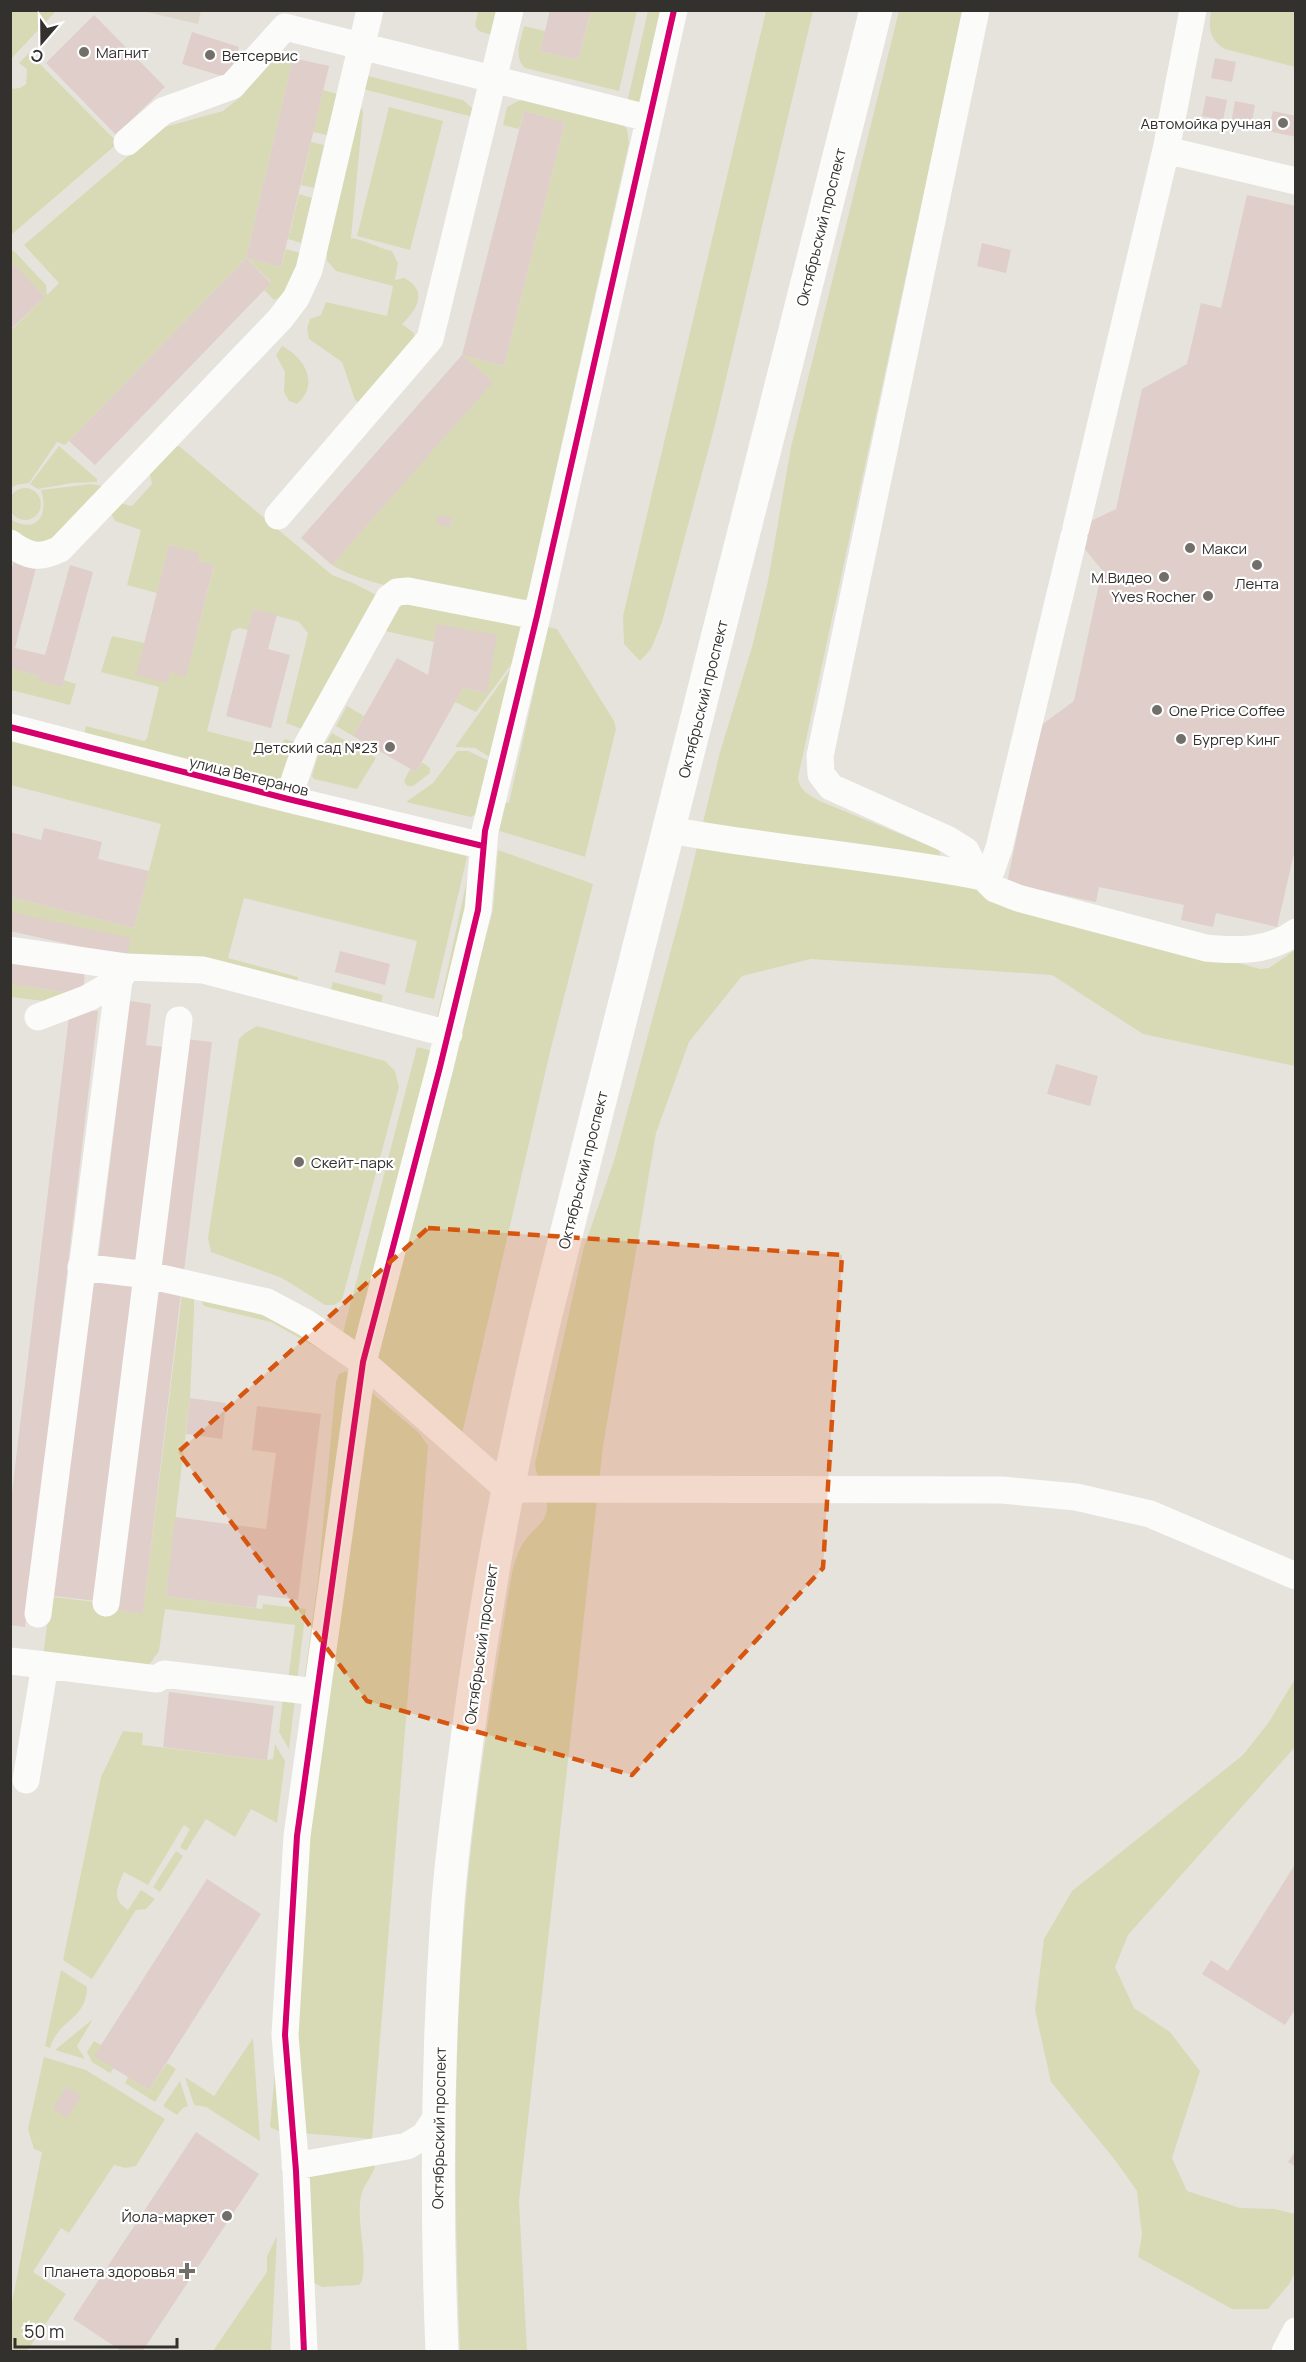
<svg xmlns="http://www.w3.org/2000/svg" width="1306" height="2362" viewBox="0 0 1306 2362" font-family="Manrope,sans-serif">
<style>
.built{fill:#ddd6ca}
.green{fill:#d8dab6}
.building{fill:#dfceca}
.lines{fill:none;stroke-linecap:round;stroke-linejoin:round}
.minor{stroke:#fbfbfa;stroke-width:27}
.major{stroke:#fbfbfa;stroke-width:33}
.cycleway-casing{stroke:#fff;stroke-width:10}
.cycleway{stroke:#d6006c;stroke-width:6}
.marked{fill:#d6550f;fill-opacity:0.2;stroke:#d6550f;stroke-width:4.5;stroke-dasharray:12 8;stroke-linejoin:round}
.poi-dot{fill:#726f6b;stroke:#fff;stroke-width:2}
.labels{text-anchor:middle;dominant-baseline:central;stroke-width:4.5;stroke-linejoin:round;paint-order:stroke}
.poi-label{font-size:15px;fill:#33312d;stroke:#fff;text-anchor:start}
.street-label{font-size:15px;fill:#33312d;stroke:#fff}
</style>
<rect width="100%" height="100%" fill="#e6e3dd"/>
<!-- built -->
<path class="built" d="M 142,11 L 201,11 L 198,24 Z"/>
<!-- green -->
<path class="green" d="M 10,11 L 56,11 L 11,59 L 10,59 Z
M 478,11 L 504,11 L 491,35 L 479,31 L 475,26 Z
M 591,11 L 637,11 L 619,91 L 525,68 C 513,57 521,40 524,26 L 545,31 L 540,51 L 578,60 Z
M 648,11 L 668,11 L 643,104 L 627,103 Z
M 766,11 L 813,11 L 715,425 L 662,622 L 651,649 L 640,661 L 624,644 L 623,616 Z
M 899,11 L 963,11 L 816,693 L 798,778 C 800,792 811,796 822,802 L 937,849 L 940,852 L 939,877 L 941,880 L 1260,969 L 1269,968 L 1295,950 L 1295,1066 L 1143,1034 L 1052,975 L 811,959 L 742,976 L 689,1042 L 656,1133 L 603,1446 L 519,2201 L 527,2351 L 460,2352 C 454,2206 453,2056 465,1911 C 474,1800 493,1689 511,1578 C 514,1564 517,1551 526,1539 C 535,1527 548,1522 547,1504 C 546,1490 536,1478 535,1464 L 584,1247 L 614,1161 L 682,909 L 720,752 L 752,647 L 768,581 L 791,447 Z
M 1211,11 L 1295,11 L 1295,67 L 1225,49 C 1208,39 1209,28 1211,11 Z
M 29,53 L 118,143 L 11,235 L 11,89 L 20,88 L 26,84 L 27,69 L 19,63 Z
M 293,58 L 246,258 L 281,267 L 286,249 L 300,253 C 296,268 290,295 274,300 L 264,290 L 271,282 L 246,258 L 65,445 L 57,442 L 29,483 L 16,485 L 11,488 L 12,478 L 10,477 L 11,330 L 45,297 L 15,266 L 11,269 L 11,253 L 13,250 L 46,285 L 47,295 L 59,283 L 24,245 L 161,128 L 223,111 L 243,95 L 263,66 L 275,60 Z
M 368,76 L 463,100 L 472,108 L 473,117 L 359,88 Z
M 323,90 L 337,94 L 327,135 L 313,132 Z
M 525,100 L 622,124 L 627,129 L 629,143 L 528,594 L 525,602 C 467,596 382,595 332,565 L 492,382 L 462,355 L 504,366 L 565,122 L 524,111 L 519,129 L 503,125 L 507,107 L 518,101 Z
M 360,103 L 363,113 L 351,238 C 366,240 378,248 392,251 L 398,263 L 395,280 L 404,278 C 428,290 418,309 402,324 L 414,333 L 415,344 L 366,408 L 355,400 L 342,362 L 309,339 L 307,328 L 310,319 L 321,315 L 326,302 L 387,316 L 393,286 L 336,271 L 327,261 L 327,249 Z
M 389,107 L 443,121 L 410,250 L 357,236 Z
M 311,142 L 324,145 L 314,188 L 301,185 Z
M 299,194 L 312,198 L 301,243 L 288,239 Z
M 282,346 C 305,358 320,384 297,404 L 289,401 L 284,392 L 285,372 L 276,355 Z
M 59,446 L 97,479 L 97,482 L 72,483 L 38,489 L 30,484 Z
M 179,446 L 332,575 L 353,583 L 384,599 L 302,729 L 286,723 L 308,633 L 299,622 L 253,609 L 248,630 L 239,628 L 232,631 L 207,731 L 281,750 L 284,739 L 296,742 L 287,789 L 84,735 L 86,726 L 144,741 L 147,738 L 159,687 L 101,672 L 112,636 L 145,643 L 168,682 L 170,672 L 186,676 L 214,566 L 198,561 L 199,553 L 169,545 L 157,593 L 127,585 L 141,530 L 115,521 L 110,512 L 115,502 L 132,506 L 152,484 L 149,471 L 174,447 Z
M 91,484 L 102,486 L 52,538 L 40,544 L 11,531 L 10,519 C 37,535 49,515 41,490 Z
M9 504a16 16 0 1 1 32 0a16 16 0 1 1-32 0Z
M 402,600 L 523,621 L 513,662 L 476,712 L 455,702 L 463,688 L 487,693 L 434,642 L 385,631 Z
M 548,627 L 557,629 L 614,721 L 616,729 L 585,857 L 493,829 L 502,802 L 509,803 Z
M 516,661 L 493,759 L 475,748 L 455,747 Z
M 10,668 L 39,676 L 38,680 L 61,686 L 64,680 L 76,684 L 70,705 L 11,690 Z
M 347,706 L 364,716 L 353,736 L 336,726 Z
M 11,732 L 469,848 L 434,999 L 405,992 L 417,941 L 244,898 L 228,958 L 298,977 L 296,985 L 127,957 L 11,912 L 10,897 L 134,928 L 161,824 L 11,785 Z
M 332,733 L 376,758 L 357,789 L 314,779 L 312,776 L 318,755 Z
M 457,751 L 468,751 L 489,761 L 477,813 L 471,817 L 406,802 L 433,783 Z
M 422,762 L 430,768 L 430,773 L 413,786 L 407,786 L 404,781 L 410,769 L 416,772 Z
M 498,850 L 593,884 L 550,1052 L 461,1438 L 373,1353 L 493,910 Z
M 470,866 L 476,872 L 446,1020 L 437,1018 Z
M 333,982 L 383,995 L 380,1006 L 330,993 Z
M 11,984 L 83,995 L 60,1003 L 11,997 Z
M 257,1026 L 385,1061 L 395,1071 L 399,1087 L 342,1300 L 334,1305 L 325,1305 L 282,1278 L 211,1252 L 208,1238 L 239,1039 L 245,1033 Z
M 417,1047 L 437,1052 L 359,1348 L 343,1333 Z
M 182,1294 L 194,1298 L 194,1312 L 190,1398 L 166,1596 L 262,1609 L 263,1604 L 306,1609 L 297,1682 L 288,1681 L 295,1625 L 165,1609 L 159,1651 L 149,1665 L 43,1656 L 50,1603 L 54,1597 L 95,1602 L 116,1610 L 143,1612 Z
M 201,1300 L 263,1309 L 337,1359 L 271,1322 L 204,1306 Z
M 346,1371 L 419,1433 L 428,1446 L 372,2139 L 278,2131 L 270,2127 L 309,1682 L 304,1681 L 318,1580 L 336,1382 L 339,1374 Z
M 1295,1679 L 1295,1747 L 1128,1935 L 1115,1967 L 1134,2008 L 1170,2032 L 1200,2071 L 1172,2158 L 1187,2191 L 1240,2208 L 1275,2209 L 1295,2214 L 1295,2272 L 1290,2283 L 1268,2309 L 1232,2309 L 1138,2257 L 1142,2235 L 1137,2191 L 1115,2160 L 1051,2082 L 1035,2010 L 1044,1939 L 1072,1891 L 1243,1755 L 1269,1722 Z
M 283,1698 L 295,1699 L 289,1749 L 279,1732 Z
M 123,1731 L 143,1733 L 142,1745 L 267,1760 L 273,1759 L 275,1744 L 285,1761 L 277,1823 L 251,1809 L 235,1837 L 206,1819 L 186,1851 L 180,1847 L 190,1829 L 184,1825 L 148,1885 L 124,1872 C 117,1888 111,1899 128,1910 L 141,1890 L 155,1899 L 146,1909 L 136,1910 L 92,1979 L 63,1960 L 101,1777 Z
M 176,1851 L 183,1856 L 160,1892 L 153,1887 Z
M 61,1970 L 87,1987 C 86,2021 59,2018 50,2048 L 45,2046 Z
M 93,2019 L 77,2046 L 85,2059 L 55,2050 Z
M 253,2038 L 260,2141 L 206,2107 L 194,2105 L 185,2077 L 214,2096 Z
M 94,2041 L 101,2045 L 114,2068 L 110,2073 L 92,2062 L 87,2052 Z
M 44,2057 L 86,2070 L 165,2119 L 136,2166 L 126,2168 L 114,2165 L 69,2233 L 61,2228 L 33,2272 L 66,2294 L 27,2351 L 11,2352 L 11,2307 L 42,2152 L 34,2149 L 28,2129 Z
M 167,2063 L 176,2069 L 155,2102 L 125,2083 L 128,2077 L 149,2090 Z
M 180,2081 L 188,2106 L 183,2108 L 177,2115 L 163,2106 Z
M 371,2164 L 375,2166 C 373,2176 363,2185 361,2196 C 356,2223 368,2253 362,2281 L 359,2285 L 322,2287 L 314,2283 L 309,2175 Z
M 277,2236 L 271,2351 L 213,2351 L 267,2272 L 267,2256 Z"/>
<!-- building -->
<path class="building" d="M 550,10 L 591,10 L 578,60 L 540,51 Z
M 94,15 L 165,87 L 116,135 L 46,63 Z
M 192,32 L 239,47 L 229,78 L 182,64 Z
M 293,58 L 329,66 L 281,267 L 246,258 L 271,283 L 95,465 L 69,441 L 246,258 Z
M 1215,58 L 1236,62 L 1232,82 L 1211,78 Z
M 1206,96 L 1227,100 L 1223,120 L 1202,116 Z
M 1235,101 L 1255,105 L 1251,128 L 1231,124 Z
M 524,111 L 565,122 L 504,366 L 462,355 L 493,382 L 332,565 L 301,538 L 462,355 Z
M 1273,111 L 1296,116 L 1296,137 L 1268,131 Z
M 1247,195 L 1296,206 L 1296,845 L 1277,927 L 1216,913 L 1213,927 L 1181,920 L 1184,905 L 1099,887 L 1096,902 L 1007,883 L 1040,726 L 1074,701 L 1102,570 L 1070,531 L 1116,509 L 1142,389 L 1187,364 L 1201,303 L 1221,308 Z
M 982,243 L 1011,250 L 1006,273 L 977,266 Z
M 15,265 L 45,297 L 10,330 L 10,269 Z
M 438,515 L 452,518 L 450,527 L 436,524 Z
M 169,545 L 200,553 L 198,561 L 214,565 L 186,677 L 170,672 L 168,683 L 136,675 Z
M 15,558 L 37,564 L 15,648 L 45,655 L 70,565 L 93,572 L 62,687 L 38,680 L 39,676 L 10,668 L 10,574 Z
M 253,609 L 277,615 L 268,649 L 290,655 L 271,728 L 226,716 Z
M 437,624 L 497,635 L 487,693 L 463,688 L 416,772 L 353,736 L 397,658 L 428,675 Z
M 44,828 L 102,842 L 98,859 L 149,871 L 134,928 L 10,897 L 10,832 L 41,840 Z
M 10,912 L 131,938 L 127,957 L 10,931 Z
M 340,951 L 390,964 L 385,985 L 335,972 Z
M 10,959 L 85,969 L 83,995 L 10,984 Z
M 130,1001 L 151,1004 L 146,1045 L 163,1047 L 137,1264 L 98,1260 Z
M 70,1008 L 98,1011 L 25,1627 L 10,1625 L 10,1509 Z
M 186,1039 L 212,1042 L 184,1271 L 158,1268 Z
M 1056,1064 L 1098,1076 L 1090,1106 L 1047,1094 Z
M 93,1277 L 135,1282 L 96,1601 L 54,1596 Z
M 155,1290 L 181,1293 L 143,1613 L 116,1610 Z
M 190,1398 L 226,1403 L 222,1439 L 186,1434 Z
M 257,1406 L 321,1414 L 298,1600 L 258,1595 L 256,1608 L 166,1596 L 175,1517 L 266,1529 L 276,1453 L 252,1450 Z
M 169,1692 L 274,1706 L 267,1760 L 163,1747 Z
M 1296,1863 L 1296,2008 L 1285,2025 L 1202,1974 L 1211,1960 L 1228,1971 Z
M 207,1879 L 261,1914 L 149,2090 L 94,2056 Z
M 66,2087 L 81,2096 L 67,2118 L 53,2109 Z
M 196,2132 L 259,2174 L 142,2352 L 123,2352 L 73,2319 Z
M 1296,2150 L 1296,2167 L 1288,2162 Z"/>
<g class="lines">
<!-- minor -->
<path class="minor" d="M 976,10 L 820,756 L 821,774 L 831,787 L 947,839 L 966,851 L 975,869 L 995,889 L 1018,898 L 1206,948 C 1238,951 1269,952 1296,932
M 127,142 L 163,111 L 232,86 L 285,27 L 648,118
M 1166,150 L 1296,181
M 278,516 L 430,339 L 510,10
M 1076,528 L 1166,150 L 1193,10
M 10,543 C 28,557 40,559 60,549 L 280,319 L 296,298 L 309,270 L 370,10
M 10,727 L 288,799 L 483,846
M 288,799 L 305,749 L 389,598 L 397,592 L 408,591 L 537,616
M 670,830 C 774,849 879,857 983,877 L 991,871 L 999,848 L 1074,536
M 10,950 L 127,967 L 119,980 L 38,1614
M 127,967 L 203,970 L 449,1034
M 38,1017 L 88,998 L 119,980
M 81,1267 L 148,1275 L 267,1302 L 306,1323 L 363,1362 L 507,1489 L 1002,1490 L 1076,1497 L 1150,1514 L 1296,1576
M 106,1603 L 179,1020
M 10,1661 L 45,1665
M 26,1780 L 45,1665 L 157,1679 L 164,1674 L 317,1692
M 295,2166 L 407,2146 L 424,2136 L 438,2115
M 304,2352 L 296,2171 L 285,2035 L 297,1836 L 363,1362 L 440,1067 L 478,910 L 485,831 L 537,616 L 674,10
M 1285,2352 L 1296,2331"/>
<!-- major -->
<path class="major" d="M 442,2352 C 436,2206 437,2061 447,1915 C 451,1854 460,1793 468,1732 C 487,1591 513,1452 546,1314 L 876,10"/>
<!-- cycleway casing -->
<g class="cycleway-casing">
<path id="cycleway" d="M 10,727 L 288,799 L 483,846
M 304,2352 L 296,2171 L 285,2035 L 297,1836 L 363,1362 L 440,1067 L 478,910 L 485,831 L 537,616 L 674,10"/>
</g>
<!-- cycleway -->
<use href="#cycleway" class="cycleway"/>
</g>
<!-- marked area -->
<path class="marked" d="M 428,1228 L 842,1255 L 823,1568 L 632,1775 L 367,1701 L 178,1452 Z"/>
<!-- markers -->
<g class="poi-dot">
<circle cx="84" cy="52" r="6"/>
<circle cx="210" cy="55" r="6"/>
<circle cx="1283" cy="123" r="6"/>
<circle cx="1190" cy="548" r="6"/>
<circle cx="1257" cy="565" r="6"/>
<circle cx="1164" cy="577" r="6"/>
<circle cx="1208" cy="596" r="6"/>
<circle cx="1157" cy="710" r="6"/>
<circle cx="1181" cy="739" r="6"/>
<circle cx="390" cy="747" r="6"/>
<circle cx="299" cy="1162" r="6"/>
<circle cx="227" cy="2216" r="6"/>
<path d="M184 2262h6v6h6v6h-6v6h-6v-6h-6v-6h6z"/>
</g>
<g class="labels">
<!-- poi labels -->
<g class="poi-label">
<text x="96" y="52">Магнит</text>
<text x="222" y="55">Ветсервис</text>
<text x="1271" y="123" text-anchor="end">Автомойка ручная</text>
<text x="1202" y="548">Макси</text>
<text x="1152" y="577" text-anchor="end">М.Видео</text>
<text x="1257" y="583" text-anchor="middle">Лента</text>
<text x="1196" y="596" text-anchor="end">Yves Rocher</text>
<text x="1169" y="710">One Price Coffee</text>
<text x="1193" y="739">Бургер Кинг</text>
<text x="378" y="747" text-anchor="end">Детский сад №23</text>
<text x="311" y="1162">Скейт-парк</text>
<text x="215" y="2216" text-anchor="end">Йола-маркет</text>
<text x="175" y="2271" text-anchor="end">Планета здоровья</text>
</g>
<!-- street labels -->
<g class="street-label">
<text transform="translate(821 227) rotate(-76)">Октябрьский проспект</text>
<text transform="translate(703 699) rotate(-76)">Октябрьский проспект</text>
<text transform="translate(249 776) rotate(14)">улица Ветеранов</text>
<text transform="translate(583 1170) rotate(-76)">Октябрьский проспект</text>
<text transform="translate(481 1644) rotate(-82)">Октябрьский проспект</text>
<text transform="translate(439 2128) rotate(-89)">Октябрьский проспект</text>
</g>
</g>
<!-- border -->
<rect width="1306" height="2362" fill="none" stroke="#33312d" stroke-width="24"/>
<!-- north arrow -->
<g transform="translate(42 42) rotate(200)" stroke="#ffffff" stroke-width="4.5" paint-order="stroke">
<path d="M0-4.5L10 22L0 15L-10 22Z" fill="#33312d"/>
<text y="-9" font-size="16" font-weight="bold" text-anchor="middle" fill="#33312d">С</text>
</g>
<!-- scale -->
<path d="M15 2338v9h162v-9" fill="none" stroke="#33312d" stroke-width="3"/>
<text x="24" y="2338" font-size="18" fill="#33312d" stroke="#ffffff" stroke-width="4.5" paint-order="stroke">50 m</text>
</svg>
